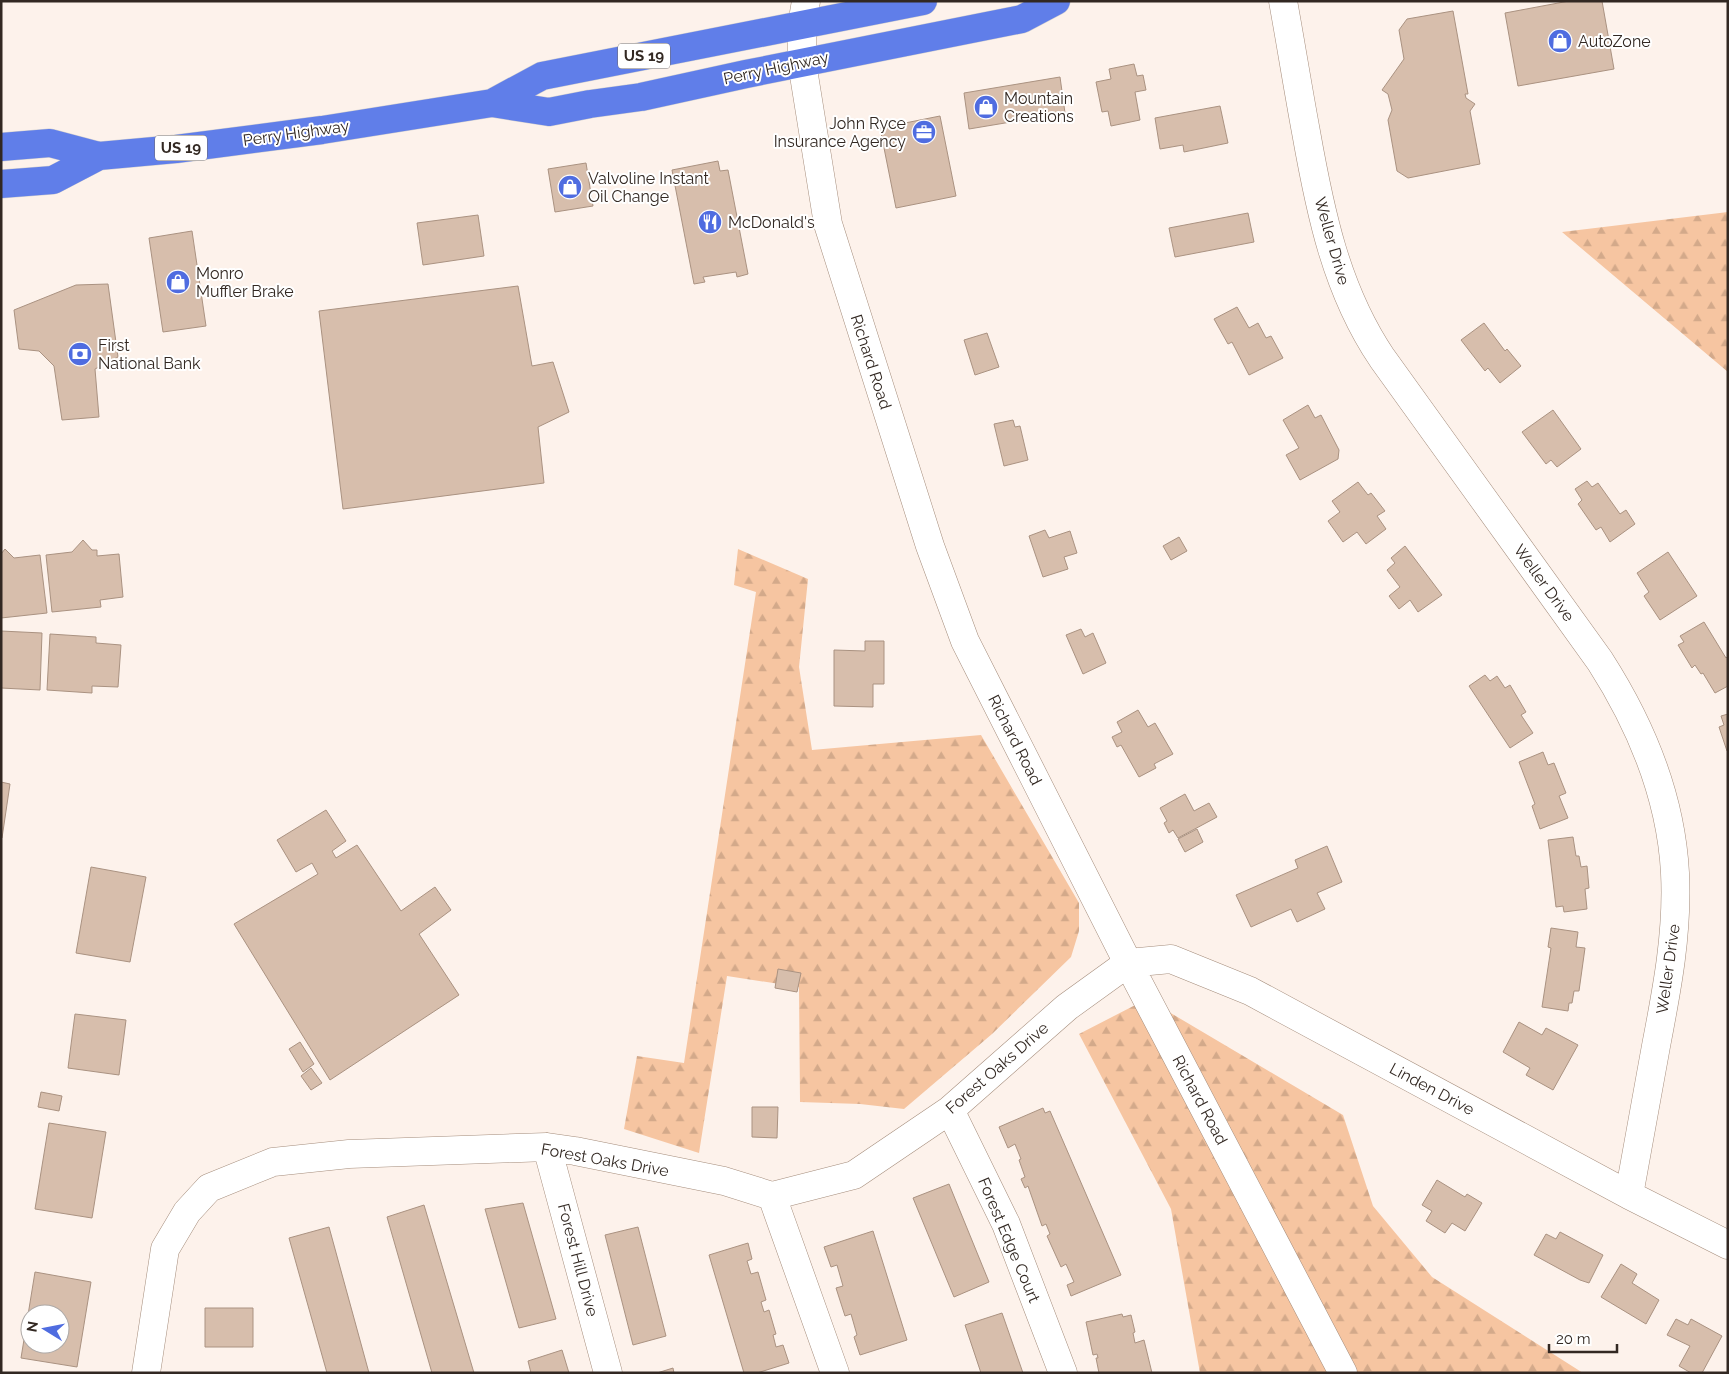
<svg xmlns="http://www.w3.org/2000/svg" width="1729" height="1374" viewBox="0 0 1729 1374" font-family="Raleway,sans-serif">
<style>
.forest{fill:url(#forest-firs)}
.building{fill:#d7beac;stroke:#aa9281;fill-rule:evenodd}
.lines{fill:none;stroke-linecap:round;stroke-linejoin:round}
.minor-casing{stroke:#a58d7c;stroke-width:29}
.highway-casing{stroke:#d2d0ce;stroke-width:29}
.minor{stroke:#fff;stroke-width:28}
.highway{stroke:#607ee9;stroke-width:28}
.labels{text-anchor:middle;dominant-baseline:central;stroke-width:4;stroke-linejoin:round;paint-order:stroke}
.shield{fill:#fff;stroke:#706864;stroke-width:1}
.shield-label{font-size:15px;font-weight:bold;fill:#322822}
.poi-label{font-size:16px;fill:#322822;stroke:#fff;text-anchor:start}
.street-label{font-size:16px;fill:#322822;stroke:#fff}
</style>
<defs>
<pattern id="forest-firs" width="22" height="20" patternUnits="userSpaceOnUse" patternTransform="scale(1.25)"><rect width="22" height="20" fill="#f6c5a1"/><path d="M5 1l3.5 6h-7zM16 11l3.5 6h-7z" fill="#d3a98a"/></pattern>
</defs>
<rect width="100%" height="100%" fill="#fdf2eb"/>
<!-- forest -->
<path class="forest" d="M 1728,212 L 1728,372 L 1562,232 Z
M 738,549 L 808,579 L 799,667 L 812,750 L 981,735 L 1079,903 L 1079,931 L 1071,957 L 992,1034 L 904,1109 L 860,1104 L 800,1102 L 799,987 L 727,976 L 699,1153 L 624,1129 L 637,1056 L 684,1063 L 756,592 L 734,585 Z
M 1147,999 L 1343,1115 L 1373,1206 L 1432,1277 L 1583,1373 L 1200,1373 L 1171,1209 L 1079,1034 Z"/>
<!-- building -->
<path class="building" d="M 1569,1 L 1602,1 L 1614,69 L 1518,86 L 1505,13 Z
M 1453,11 L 1468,94 L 1465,94 L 1466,98 L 1475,104 L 1470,111 L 1480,164 L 1408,178 L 1397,171 L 1388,120 L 1392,110 L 1388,94 L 1382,90 L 1404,59 L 1399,30 L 1407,19 Z
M 1134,64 L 1137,76 L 1143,75 L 1146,90 L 1135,92 L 1140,120 L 1111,126 L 1108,111 L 1102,112 L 1096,82 L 1111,79 L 1109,69 Z
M 1060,77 L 1065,113 L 969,129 L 964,93 Z
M 1220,106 L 1228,143 L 1184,152 L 1183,145 L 1160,149 L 1155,118 Z
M 940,116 L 956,196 L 896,208 L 880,128 Z
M 718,161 L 720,171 L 728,170 L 748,274 L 737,277 L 736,272 L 703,277 L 705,282 L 694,284 L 672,170 Z
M 586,163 L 593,206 L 555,212 L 548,169 Z
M 1248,213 L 1254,242 L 1175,257 L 1169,228 Z
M 478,215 L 484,256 L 423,265 L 417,223 Z
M 192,231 L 206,326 L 163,332 L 149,238 Z
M 108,284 L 118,357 L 95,369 L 99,417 L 62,420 L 54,366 L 39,351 L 19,349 L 14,310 L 76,285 Z
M 518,286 L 532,366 L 553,362 L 569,412 L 538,427 L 544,483 L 343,509 L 319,311 Z
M 1237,307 L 1249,328 L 1258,323 L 1266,338 L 1271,336 L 1283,358 L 1249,375 L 1232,342 L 1228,344 L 1214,319 Z
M 1484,323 L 1505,351 L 1507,349 L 1521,366 L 1500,383 L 1488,368 L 1485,371 L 1461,340 Z
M 987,333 L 999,367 L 975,375 L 964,340 Z
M 1308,405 L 1315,418 L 1321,415 L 1339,450 L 1338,459 L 1300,480 L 1286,455 L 1299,448 L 1283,420 Z
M 1553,410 L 1581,449 L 1557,467 L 1551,460 L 1546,464 L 1522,432 Z
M 1013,420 L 1015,427 L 1020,426 L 1028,460 L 1004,466 L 994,424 Z
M 1587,481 L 1592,487 L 1598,483 L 1620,514 L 1626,510 L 1635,524 L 1610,542 L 1601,527 L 1596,530 L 1578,504 L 1582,500 L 1575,489 Z
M 1358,482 L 1368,495 L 1371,493 L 1385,511 L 1377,516 L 1386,529 L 1366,544 L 1357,532 L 1343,542 L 1328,521 L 1340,512 L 1332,501 Z
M 1045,530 L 1049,538 L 1070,531 L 1077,553 L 1064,557 L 1068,569 L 1043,577 L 1029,536 Z
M 1179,537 L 1187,551 L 1171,560 L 1163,546 Z
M 83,540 L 92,550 L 97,550 L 97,556 L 119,554 L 123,597 L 100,600 L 101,607 L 52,612 L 46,555 L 72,552 Z
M 1405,546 L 1442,595 L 1418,612 L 1410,600 L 1399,609 L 1389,596 L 1400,587 L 1387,570 L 1395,563 L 1391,558 Z
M 5,549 L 14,558 L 40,555 L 47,613 L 1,618 L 1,554 Z
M 1668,552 L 1697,596 L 1660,620 L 1644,596 L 1649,592 L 1637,573 Z
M 1704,622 L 1726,658 L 1728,656 L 1728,686 L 1715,693 L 1703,673 L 1701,674 L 1695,665 L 1692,668 L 1678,645 L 1684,642 L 1680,636 Z
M 1081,629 L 1085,637 L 1093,633 L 1106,663 L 1083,674 L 1066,635 Z
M 1,631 L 42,633 L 40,690 L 1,688 Z
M 50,634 L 96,637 L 96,643 L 121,645 L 118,687 L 92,686 L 92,693 L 47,690 Z
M 865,641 L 884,641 L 884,684 L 873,684 L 873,707 L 834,706 L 834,650 L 865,651 Z
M 1485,675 L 1490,681 L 1497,676 L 1505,688 L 1510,685 L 1526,712 L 1521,715 L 1533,733 L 1510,748 L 1469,686 Z
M 1138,710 L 1148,727 L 1155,723 L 1173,754 L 1154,764 L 1156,768 L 1139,777 L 1121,745 L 1117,747 L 1112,737 L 1122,732 L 1117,722 Z
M 1728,714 L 1728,751 L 1727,751 L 1719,727 L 1724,725 L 1721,716 Z
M 1543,752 L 1548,765 L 1554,763 L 1566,793 L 1559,796 L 1568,818 L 1540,829 L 1532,806 L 1535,804 L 1519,762 Z
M 1,782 L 10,784 L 2,838 L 1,838 Z
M 1185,794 L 1194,811 L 1209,803 L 1217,817 L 1178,838 L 1173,830 L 1169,833 L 1164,823 L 1167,821 L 1160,808 Z
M 326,810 L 346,841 L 332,851 L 336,858 L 357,845 L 401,911 L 435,887 L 451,910 L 419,934 L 459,995 L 330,1080 L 234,924 L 318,874 L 312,863 L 296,872 L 277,840 Z
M 1197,829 L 1203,842 L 1185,852 L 1178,839 Z
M 1573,837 L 1576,856 L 1579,856 L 1581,867 L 1587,866 L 1589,888 L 1585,889 L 1587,909 L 1564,912 L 1563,906 L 1556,907 L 1548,840 Z
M 1327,846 L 1342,882 L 1317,893 L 1325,909 L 1297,922 L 1291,909 L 1251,927 L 1236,895 L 1298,868 L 1295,860 Z
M 91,867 L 146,877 L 130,962 L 76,953 Z
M 1551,928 L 1578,932 L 1576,947 L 1585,948 L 1579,991 L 1574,991 L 1572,1003 L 1569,1003 L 1568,1011 L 1542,1007 L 1551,948 L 1548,947 Z
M 778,969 L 801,973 L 797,992 L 775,988 Z
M 75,1014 L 126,1020 L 119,1075 L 68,1068 Z
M 1519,1022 L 1542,1035 L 1546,1028 L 1578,1045 L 1553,1090 L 1526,1075 L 1530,1068 L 1503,1052 Z
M 300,1042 L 314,1064 L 303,1072 L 289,1049 Z
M 311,1068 L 322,1083 L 311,1090 L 301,1076 Z
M 41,1092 L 62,1096 L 59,1111 L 38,1107 Z
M 752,1107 L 778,1107 L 777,1138 L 752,1137 Z
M 1043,1108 L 1045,1113 L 1050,1111 L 1121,1275 L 1071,1296 L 1067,1285 L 1074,1282 L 1066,1264 L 1061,1267 L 1047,1236 L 1050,1234 L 1046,1224 L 1042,1226 L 1028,1186 L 1025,1188 L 1021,1179 L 1025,1177 L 1019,1160 L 1021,1159 L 1015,1144 L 1008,1148 L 999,1127 Z
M 49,1123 L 106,1132 L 92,1218 L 35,1209 Z
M 1437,1180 L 1465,1197 L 1467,1194 L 1482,1203 L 1465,1231 L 1452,1223 L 1445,1233 L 1426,1221 L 1432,1211 L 1422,1205 Z
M 949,1184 L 989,1282 L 954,1297 L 913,1198 Z
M 523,1203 L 556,1319 L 519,1328 L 485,1209 Z
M 424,1205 L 474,1373 L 432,1373 L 387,1217 Z
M 329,1227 L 369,1373 L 327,1373 L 289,1238 Z
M 638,1227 L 666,1336 L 633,1345 L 605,1235 Z
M 873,1231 L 907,1340 L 860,1355 L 854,1337 L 857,1335 L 851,1314 L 845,1316 L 836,1288 L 843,1286 L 837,1265 L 831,1267 L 824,1247 Z
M 1560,1232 L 1603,1255 L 1589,1283 L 1580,1280 L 1534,1255 L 1546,1234 L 1556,1239 Z
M 748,1243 L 752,1259 L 747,1261 L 751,1274 L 758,1272 L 766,1300 L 761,1302 L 764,1312 L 769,1310 L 776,1334 L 773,1335 L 776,1347 L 783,1345 L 789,1363 L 757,1373 L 744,1373 L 709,1255 Z
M 1621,1264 L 1637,1274 L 1632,1283 L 1659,1300 L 1646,1324 L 1601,1297 Z
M 35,1272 L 91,1282 L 77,1367 L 21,1358 ZM 30,1314 L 60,1314 L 60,1344 L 30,1344 Z
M 205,1308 L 253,1308 L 253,1347 L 205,1347 Z
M 1002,1313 L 1023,1373 L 981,1373 L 965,1325 Z
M 1122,1314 L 1123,1317 L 1131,1315 L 1135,1332 L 1133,1333 L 1135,1343 L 1144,1340 L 1152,1373 L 1099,1373 L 1096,1358 L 1098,1358 L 1097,1354 L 1093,1355 L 1086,1322 Z
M 1676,1319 L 1688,1325 L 1691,1319 L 1722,1336 L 1702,1373 L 1691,1373 L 1679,1366 L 1690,1346 L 1667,1335 Z
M 562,1350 L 569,1373 L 531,1373 L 528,1361 Z
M 673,1368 L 674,1373 L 657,1373 Z"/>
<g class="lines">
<!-- minor casing -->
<g class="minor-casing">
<path id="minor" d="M 806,1 L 802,25 L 802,63 L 828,224 L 930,546 L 965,641 L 1128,963 L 1343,1373
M 1283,1 C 1291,45 1298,89 1306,132 C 1320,211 1336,290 1382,358 L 1600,661 C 1641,725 1671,797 1675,873 C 1678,932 1667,989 1656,1046 C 1647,1096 1638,1146 1629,1195
M 950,1110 L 1006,1224 L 1063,1373
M 547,1147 L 608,1373
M 772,1196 L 835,1373
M 146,1373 L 165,1249 L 187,1212 L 209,1188 L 273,1162 L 349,1154 L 547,1147 L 575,1151 L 724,1181 L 772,1196 L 854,1175 L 950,1110 L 1067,1007 L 1128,963 L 1171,959 L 1250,991 L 1629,1195 L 1728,1245"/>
</g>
<!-- highway casing -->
<g class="highway-casing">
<path id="highway" d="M 492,103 L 542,76 L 923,1
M 1,147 L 50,143 L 99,156 L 176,149 L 322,130 L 492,103 L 549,112 L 590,104 L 641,97 L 746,74 L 1022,19 L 1056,1
M 1,184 L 53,180 L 99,156"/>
</g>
<!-- minor -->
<use href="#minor" class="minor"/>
<!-- highway -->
<use href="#highway" class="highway"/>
</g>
<!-- icons -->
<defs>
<g id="shop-disc" transform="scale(1.25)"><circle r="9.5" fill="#4f6ce0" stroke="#fff"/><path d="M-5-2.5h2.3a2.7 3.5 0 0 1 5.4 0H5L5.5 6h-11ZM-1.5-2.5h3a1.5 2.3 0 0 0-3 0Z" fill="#fff"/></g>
<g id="office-disc" transform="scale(1.25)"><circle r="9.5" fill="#4f6ce0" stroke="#fff"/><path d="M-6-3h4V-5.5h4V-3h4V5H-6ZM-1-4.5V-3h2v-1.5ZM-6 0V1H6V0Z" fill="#fff"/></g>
<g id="restaurant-disc" transform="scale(1.25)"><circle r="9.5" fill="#4f6ce0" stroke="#fff"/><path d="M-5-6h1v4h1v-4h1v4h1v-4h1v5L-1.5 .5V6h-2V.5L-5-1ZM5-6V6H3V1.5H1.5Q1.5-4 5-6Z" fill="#fff"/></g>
<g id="bank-disc" transform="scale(1.25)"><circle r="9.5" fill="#4f6ce0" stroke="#fff"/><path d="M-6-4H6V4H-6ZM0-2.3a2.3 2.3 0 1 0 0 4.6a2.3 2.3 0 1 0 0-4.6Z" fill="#fff"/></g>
</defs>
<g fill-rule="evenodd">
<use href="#shop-disc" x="1560" y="41"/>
<use href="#shop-disc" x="986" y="107"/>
<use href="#office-disc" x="924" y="132"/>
<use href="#shop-disc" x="570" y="187"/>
<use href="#restaurant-disc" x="710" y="222"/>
<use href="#shop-disc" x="178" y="282"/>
<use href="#bank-disc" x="80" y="354"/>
</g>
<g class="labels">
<!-- shield labels -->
<g class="shield">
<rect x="618" y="43.5" width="52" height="25" rx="4"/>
<rect x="155" y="135.5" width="52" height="25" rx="4"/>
</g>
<g class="shield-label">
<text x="644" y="56">US 19</text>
<text x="181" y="148">US 19</text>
</g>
<!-- poi labels -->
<g class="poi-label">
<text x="1578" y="41">AutoZone</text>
<text x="1004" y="98">Mountain<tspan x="1004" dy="18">Creations</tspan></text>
<text x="906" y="123" text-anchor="end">John Ryce<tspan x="906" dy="18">Insurance Agency</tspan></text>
<text x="588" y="178">Valvoline Instant<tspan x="588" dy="18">Oil Change</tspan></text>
<text x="728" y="222">McDonald's</text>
<text x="196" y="273">Monro<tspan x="196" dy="18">Muffler Brake</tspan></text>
<text x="98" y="345">First<tspan x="98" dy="18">National Bank</tspan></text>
</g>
<!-- street labels -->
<g class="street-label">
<text transform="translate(776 68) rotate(-12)">Perry Highway</text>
<text transform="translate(296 133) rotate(-8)">Perry Highway</text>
<text transform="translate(1332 241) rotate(74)">Weller Drive</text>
<text transform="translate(871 362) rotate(72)">Richard Road</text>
<text transform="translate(1544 583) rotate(54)">Weller Drive</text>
<text transform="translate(1015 740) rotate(63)">Richard Road</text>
<text transform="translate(1668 969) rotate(-82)">Weller Drive</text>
<text transform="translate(997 1068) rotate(-41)">Forest Oaks Drive</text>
<text transform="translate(1432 1089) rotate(28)">Linden Drive</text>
<text transform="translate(1200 1100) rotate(62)">Richard Road</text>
<text transform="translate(605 1160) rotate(10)">Forest Oaks Drive</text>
<text transform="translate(1009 1240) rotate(67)">Forest Edge Court</text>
<text transform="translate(578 1260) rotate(75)">Forest Hill Drive</text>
</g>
</g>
<!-- border -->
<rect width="1729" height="1374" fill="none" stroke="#322822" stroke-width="5"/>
<!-- north arrow -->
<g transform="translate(45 1329) rotate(280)"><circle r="24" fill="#ffffff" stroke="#ada9a7"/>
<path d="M0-4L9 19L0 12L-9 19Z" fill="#4f6ce0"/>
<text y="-8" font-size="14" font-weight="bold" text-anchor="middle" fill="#322822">N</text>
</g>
<!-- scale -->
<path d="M1549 1344v8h68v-8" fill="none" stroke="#322822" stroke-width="2.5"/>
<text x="1556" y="1344" font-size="15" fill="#322822" stroke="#ffffff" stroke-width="4" paint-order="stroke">20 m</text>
</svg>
